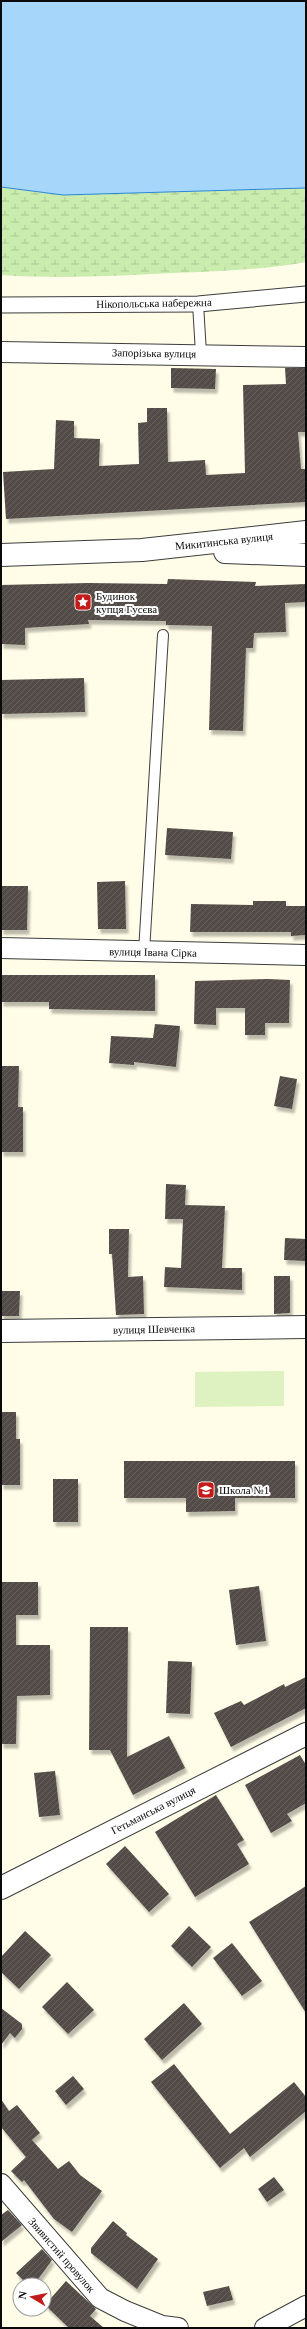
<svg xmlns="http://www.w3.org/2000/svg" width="307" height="2329" viewBox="0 0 307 2329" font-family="'Times New Roman',serif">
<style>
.wetland{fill:url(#wetland-marsh)}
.pitch{fill:#def2c1}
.water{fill:#a7d6fb;stroke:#2987d7}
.building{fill:url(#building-hatch);filter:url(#shadow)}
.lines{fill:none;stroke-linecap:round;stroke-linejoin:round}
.service-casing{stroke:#3d3d3d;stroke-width:12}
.pedestrian-casing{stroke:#3d3d3d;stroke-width:17}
.minor-casing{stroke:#3d3d3d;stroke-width:22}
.tertiary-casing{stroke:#3d3d3d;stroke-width:24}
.service{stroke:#fff;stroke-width:10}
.pedestrian{stroke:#fff;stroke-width:15}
.minor{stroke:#fff;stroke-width:20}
.tertiary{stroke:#fff;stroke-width:22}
.labels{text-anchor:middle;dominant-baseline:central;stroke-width:4;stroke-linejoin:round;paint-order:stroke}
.street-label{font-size:11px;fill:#0a0a0a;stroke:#fff}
.poi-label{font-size:11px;fill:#0a0a0a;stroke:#fff;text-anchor:start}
</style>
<defs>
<pattern id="wetland-marsh" width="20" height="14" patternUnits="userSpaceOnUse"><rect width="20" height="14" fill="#caecae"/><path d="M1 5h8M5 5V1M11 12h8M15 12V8" fill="none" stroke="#acc994"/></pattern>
<pattern id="building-hatch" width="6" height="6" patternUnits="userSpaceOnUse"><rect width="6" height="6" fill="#534c46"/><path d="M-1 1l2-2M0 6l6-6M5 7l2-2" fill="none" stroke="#67615c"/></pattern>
<filter id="shadow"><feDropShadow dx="2.5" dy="4.5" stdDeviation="1" flood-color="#0004"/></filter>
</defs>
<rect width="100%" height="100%" fill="#fffce7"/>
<!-- wetland -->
<path class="wetland" d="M 1,187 L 63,195 L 306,188 L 306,262 C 262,270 217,271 172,273 C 115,276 58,279 1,275 Z"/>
<!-- pitch -->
<path class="pitch" d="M 284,1371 L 284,1406 L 195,1407 L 195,1372 Z"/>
<!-- water -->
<path class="water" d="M 1,1 L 306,1 L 306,188 L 63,195 L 1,187 Z"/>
<!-- building -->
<path class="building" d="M 171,368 L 216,369 L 215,389 L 171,388 Z
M 285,368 L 306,368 L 306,432 L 298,432 L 301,469 L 306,469 L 306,502 L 6,519 L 3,472 L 54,469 L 56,420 L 74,421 L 74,438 L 100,439 L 99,466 L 139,464 L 138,423 L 147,422 L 147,408 L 167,408 L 168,462 L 205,460 L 206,475 L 245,473 L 243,385 L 286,384 Z
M 168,579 L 256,582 L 255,586 L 306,584 L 306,602 L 285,603 L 286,632 L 254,633 L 253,648 L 246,648 L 243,731 L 209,730 L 212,626 L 166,625 L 166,621 L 88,620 L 89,624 L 25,628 L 25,645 L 1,644 L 1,585 L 88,583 L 167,584 Z
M 84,678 L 85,712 L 1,714 L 1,680 Z
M 167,828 L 233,832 L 231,859 L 165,855 Z
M 125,881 L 126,929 L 98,929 L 97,882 Z
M 1,886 L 28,886 L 27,930 L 1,930 Z
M 253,901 L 286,901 L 286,906 L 306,906 L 306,935 L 291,936 L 291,932 L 190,932 L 191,904 L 253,905 Z
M 1,975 L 155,975 L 155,1011 L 49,1009 L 49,1002 L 1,1002 Z
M 268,979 L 290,980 L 289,1023 L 265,1023 L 265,1035 L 245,1035 L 245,1008 L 216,1008 L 216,1025 L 194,1024 L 195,981 Z
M 155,1024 L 180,1026 L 176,1067 L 134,1062 L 134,1065 L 109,1063 L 111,1036 L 153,1038 Z
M 1,1066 L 19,1066 L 18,1107 L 23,1107 L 23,1152 L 1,1152 Z
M 280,1076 L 297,1079 L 292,1109 L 274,1106 Z
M 166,1184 L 186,1185 L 185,1205 L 225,1206 L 222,1268 L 242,1268 L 242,1290 L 164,1287 L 165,1267 L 181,1268 L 183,1219 L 165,1219 Z
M 109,1229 L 129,1229 L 128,1277 L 143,1276 L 144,1314 L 116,1315 L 112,1254 L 109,1254 Z
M 285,1238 L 306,1239 L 306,1261 L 284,1260 Z
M 274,1276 L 290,1276 L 290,1313 L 274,1314 Z
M 1,1291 L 20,1291 L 19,1316 L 1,1316 Z
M 1,1412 L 16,1412 L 16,1439 L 20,1439 L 20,1485 L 1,1485 Z
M 124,1461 L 295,1461 L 295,1498 L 235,1498 L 235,1511 L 186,1512 L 186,1498 L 124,1498 Z
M 53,1479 L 78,1479 L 78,1522 L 53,1522 Z
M 1,1582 L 38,1582 L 38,1615 L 16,1615 L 16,1645 L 50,1645 L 50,1695 L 17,1696 L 16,1744 L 1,1744 Z
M 259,1586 L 266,1641 L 236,1645 L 229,1590 Z
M 90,1627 L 128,1627 L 127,1757 L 169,1736 L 185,1768 L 133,1795 L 110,1750 L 89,1750 Z
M 168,1661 L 192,1662 L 190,1714 L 166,1713 Z
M 306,1677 L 306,1708 L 231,1747 L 214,1713 L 241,1701 L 244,1705 L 284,1684 L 285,1687 Z
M 300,1755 L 306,1765 L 306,1803 L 287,1814 L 292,1821 L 271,1833 L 245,1785 Z
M 55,1771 L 60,1815 L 39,1817 L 34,1773 Z
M 216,1795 L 244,1840 L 237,1844 L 249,1864 L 195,1897 L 155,1832 Z
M 125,1846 L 169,1894 L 149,1912 L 106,1864 Z
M 306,1886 L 306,2013 L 249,1922 Z
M 189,1926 L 211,1947 L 192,1967 L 171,1946 Z
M 25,1931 L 51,1955 L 19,1989 L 1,1972 L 1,1957 Z
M 232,1943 L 262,1981 L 242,1996 L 213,1958 Z
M 67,1982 L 94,2010 L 68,2034 L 42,2007 Z
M 184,2003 L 202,2024 L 162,2060 L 144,2039 Z
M 1,2008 L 22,2024 L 22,2029 L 15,2038 L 10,2033 L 1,2045 Z
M 174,2064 L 230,2134 L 294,2082 L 306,2097 L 306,2111 L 250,2157 L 244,2148 L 220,2168 L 151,2082 Z
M 73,2076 L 84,2089 L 66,2105 L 55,2091 Z
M 1,2099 L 9,2111 L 17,2105 L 40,2133 L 32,2140 L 58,2169 L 69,2161 L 80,2175 L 102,2191 L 72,2232 L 54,2219 L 24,2180 L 22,2182 L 11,2171 L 26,2157 L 1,2127 Z
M 274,2177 L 284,2190 L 267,2202 L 258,2189 Z
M 8,2210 L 22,2225 L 1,2242 L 1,2215 Z
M 113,2221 L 127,2233 L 126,2235 L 158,2259 L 137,2289 L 91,2253 L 91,2248 Z
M 42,2249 L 52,2260 L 34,2285 L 28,2285 L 16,2273 Z
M 66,2281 L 96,2309 L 90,2316 L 104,2328 L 69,2328 L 45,2305 Z
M 229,2286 L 233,2300 L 207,2306 L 203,2292 Z"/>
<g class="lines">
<!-- service casing -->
<g class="service-casing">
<path id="service" d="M 198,304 L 201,353
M 144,952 L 163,635"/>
</g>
<!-- pedestrian casing -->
<g class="pedestrian-casing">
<path id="pedestrian" d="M 1,305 L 198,304 L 306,294"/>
</g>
<!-- minor casing -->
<g class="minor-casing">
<path id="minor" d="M 1,352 L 306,357
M 1,948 L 306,955
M 1,2184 L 100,2298 L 125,2311 L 162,2326 L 178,2328
M 265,2328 L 306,2306"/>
</g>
<!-- tertiary casing -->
<g class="tertiary-casing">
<path id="tertiary" d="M 225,552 L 306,555
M 1,555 L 142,550 L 306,532
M 1,1331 L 306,1327
M 1,1888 L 306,1734"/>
</g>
<!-- service -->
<use href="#service" class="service"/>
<!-- pedestrian -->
<use href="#pedestrian" class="pedestrian"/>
<!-- minor -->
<use href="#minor" class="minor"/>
<!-- tertiary -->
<use href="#tertiary" class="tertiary"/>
</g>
<!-- icons -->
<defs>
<g id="sight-square" transform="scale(0.9)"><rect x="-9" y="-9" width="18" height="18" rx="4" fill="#c31b19" stroke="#fff"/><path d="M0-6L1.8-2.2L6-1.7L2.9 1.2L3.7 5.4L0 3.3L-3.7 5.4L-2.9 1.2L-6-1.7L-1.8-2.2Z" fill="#fff"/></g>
<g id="school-square" transform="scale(0.9)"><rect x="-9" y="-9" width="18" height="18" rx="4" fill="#c31b19" stroke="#fff"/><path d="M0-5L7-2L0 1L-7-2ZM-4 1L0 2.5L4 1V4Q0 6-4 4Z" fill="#fff"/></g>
</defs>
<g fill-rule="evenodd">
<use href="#sight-square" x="83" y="602"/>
<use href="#school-square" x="206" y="1490"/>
</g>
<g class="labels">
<!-- street labels -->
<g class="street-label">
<text transform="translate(154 303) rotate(-1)">Нікопольська набережна</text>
<text transform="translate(154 353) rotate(1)">Запорізька вулиця</text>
<text transform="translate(224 541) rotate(-6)">Микитинська вулиця</text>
<text transform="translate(153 952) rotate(1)">вулиця Івана Сірка</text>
<text transform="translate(154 1329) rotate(-1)">вулиця Шевченка</text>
<text transform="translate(153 1810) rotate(-27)">Гетьманська вулиця</text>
<text transform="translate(62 2255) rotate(49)">Звивистий провулок</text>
</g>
<!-- poi labels -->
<g class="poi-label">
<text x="96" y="596">Будинок<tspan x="96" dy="13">купця Гусєва</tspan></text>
<text x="219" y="1490">Школа №1</text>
</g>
</g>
<!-- border -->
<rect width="307" height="2329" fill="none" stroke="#0a0a0a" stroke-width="4"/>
<!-- north arrow -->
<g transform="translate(32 2297) rotate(280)"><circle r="19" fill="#ffffff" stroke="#9d9d9d"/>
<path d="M0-3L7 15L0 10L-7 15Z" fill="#c31b19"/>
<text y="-6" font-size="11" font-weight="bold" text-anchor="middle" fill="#0a0a0a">N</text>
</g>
</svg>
